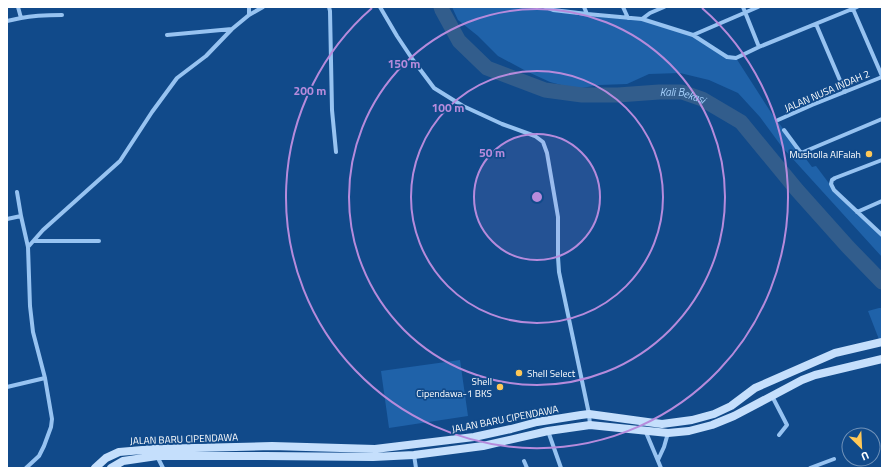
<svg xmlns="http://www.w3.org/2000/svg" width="889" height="475" viewBox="0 0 889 475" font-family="'Titillium Web',sans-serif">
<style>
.green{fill:#1f62a9}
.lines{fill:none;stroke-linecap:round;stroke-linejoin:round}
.river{stroke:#325d8c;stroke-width:15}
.minor{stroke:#97c3f1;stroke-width:4}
.secondary{stroke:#c5dffc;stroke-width:8}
.ring{fill:none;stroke:#b68bdc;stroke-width:2}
.poi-dot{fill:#ffc857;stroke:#114a8a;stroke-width:1.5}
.labels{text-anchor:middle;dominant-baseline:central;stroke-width:3.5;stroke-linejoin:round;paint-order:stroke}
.street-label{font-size:10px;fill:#fff;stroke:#114a8a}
.poi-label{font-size:10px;fill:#fff;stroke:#114a8a;text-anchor:end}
.water-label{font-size:11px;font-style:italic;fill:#a2cdf9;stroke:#114a8a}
.centre{fill:#b68bdc;stroke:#114a8a;stroke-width:2}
.ring-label{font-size:12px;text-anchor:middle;font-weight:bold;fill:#b68bdc;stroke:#114a8a;stroke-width:3.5;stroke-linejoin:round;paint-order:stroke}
</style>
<rect width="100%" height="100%" fill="#114a8a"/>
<!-- green -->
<path class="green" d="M 452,7 L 545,7 L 642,19 L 693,35 L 713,48 L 736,58 L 772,114 L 812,167 L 816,166 L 834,190 L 882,235 L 882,257 L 782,147 L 760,117 L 738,93 L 709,80 L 680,73 L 649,74 L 627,84 L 599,85 L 576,89 L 550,82 L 526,71 L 498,56 L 478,36 L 458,20 Z
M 879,308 L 882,308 L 882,342 L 880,342 L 868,311 Z
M 460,360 L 468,416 L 389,428 L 381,371 Z"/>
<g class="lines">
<!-- river -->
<path class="river" id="s1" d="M 441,7 L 442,10 L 459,41 L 487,68 L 545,90 L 582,95 L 618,95 L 659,92 L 682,92 L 702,99 L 741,122 L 797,190 L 848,247 L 882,282"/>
<!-- minor -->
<path class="minor" d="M 329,7 L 330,11 L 332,110 L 336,152
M 380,7 L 397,36 L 413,60 L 434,88 L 463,106 L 502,124 L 535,136 L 543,142 L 547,153 L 558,217 L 558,257 L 559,272 L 589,414 L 590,425
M 545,7 L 553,10 L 587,14 L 642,19 L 693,35 L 727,57 L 736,58 L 759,47 L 857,7
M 584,7 L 587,14
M 623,7 L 628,18
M 743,7 L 759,47
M 853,9 L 882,76
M 249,15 L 249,7
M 21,18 C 35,15 48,15 62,15
M 642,19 L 650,13 L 664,7
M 7,21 L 21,18 L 18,7
M 816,24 L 845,92
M 167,35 L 232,29
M 693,35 L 758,7
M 778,120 L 812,105 L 882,77
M 784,130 L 801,153 L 882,119
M 882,160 L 835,178 L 832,180 L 831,184 L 834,190 L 882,235
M 17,192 L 21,216
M 857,212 L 882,201
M 7,219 L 21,216 L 28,247
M 34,241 L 99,241
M 7,387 L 45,378
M 772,396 L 787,425 L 779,435
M 645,430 L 661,468
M 548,431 L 561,468
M 414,455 L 416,468
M 157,456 L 163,468
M 658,460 L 664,447 L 668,433
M 524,461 L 527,468
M 26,468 L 39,456 L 44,446 L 51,427 L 52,419 L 45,378 L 33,332 L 30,306 L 28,247 L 43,230 L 120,161 L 152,112 L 177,78 L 206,56 L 232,29 L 249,15 L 263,7
M 810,468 L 834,459"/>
<!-- secondary -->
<path class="secondary" d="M 95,468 L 106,458 L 119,452 L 154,449 L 272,446 L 375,449 L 474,437 L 511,429 L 537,422 L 581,415 L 589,414 L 662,424 L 692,420 L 714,414 L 731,406 L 755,388 L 835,353 L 882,342
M 111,468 L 123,461 L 157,456 L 265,456 L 373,457 L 414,455 L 483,446 L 548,431 L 590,425 L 668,433 L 689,431 L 712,425 L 734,416 L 802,380 L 815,375 L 882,359"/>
</g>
<!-- distance rings -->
<circle cx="537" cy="197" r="63" fill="#b68bdc" fill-opacity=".12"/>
<g class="ring">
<circle cx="537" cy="197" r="63"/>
<circle cx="537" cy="197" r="126"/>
<circle cx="537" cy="197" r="188"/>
<path d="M702 8A251 251 0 1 1 372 8"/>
</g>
<!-- markers -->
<g class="poi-dot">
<circle cx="869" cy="154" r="4"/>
<circle cx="519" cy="373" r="4"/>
<circle cx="500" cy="387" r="4"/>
</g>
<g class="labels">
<!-- street labels -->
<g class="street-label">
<text transform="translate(827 91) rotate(-23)">JALAN NUSA INDAH 2</text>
<text transform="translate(505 419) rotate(-11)">JALAN BARU CIPENDAWA</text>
<text transform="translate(184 439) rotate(-2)">JALAN BARU CIPENDAWA</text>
</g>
<!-- poi labels -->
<g class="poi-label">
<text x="861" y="154">Musholla AlFalah</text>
<text x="527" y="373" text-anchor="start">Shell Select</text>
<text x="492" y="381">Shell<tspan x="492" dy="12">Cipendawa-1 BKS</tspan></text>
</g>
<!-- water labels -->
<g class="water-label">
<text stroke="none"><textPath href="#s1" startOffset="278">Kali Bekasi</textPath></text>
</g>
</g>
<circle cx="537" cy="197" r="6" class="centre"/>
<g class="ring-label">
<text x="404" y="68">150 m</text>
<text x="310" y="95">200 m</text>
<text x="448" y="112">100 m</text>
<text x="492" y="157">50 m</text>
</g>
<!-- border -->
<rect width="889" height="475" fill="none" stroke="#ffffff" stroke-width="16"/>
<!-- north arrow -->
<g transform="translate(861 447) rotate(156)"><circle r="19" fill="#114a8a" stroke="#7092b9"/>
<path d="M0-3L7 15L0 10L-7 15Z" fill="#ffc857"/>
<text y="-6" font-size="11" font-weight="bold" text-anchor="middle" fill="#ffffff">U</text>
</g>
</svg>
